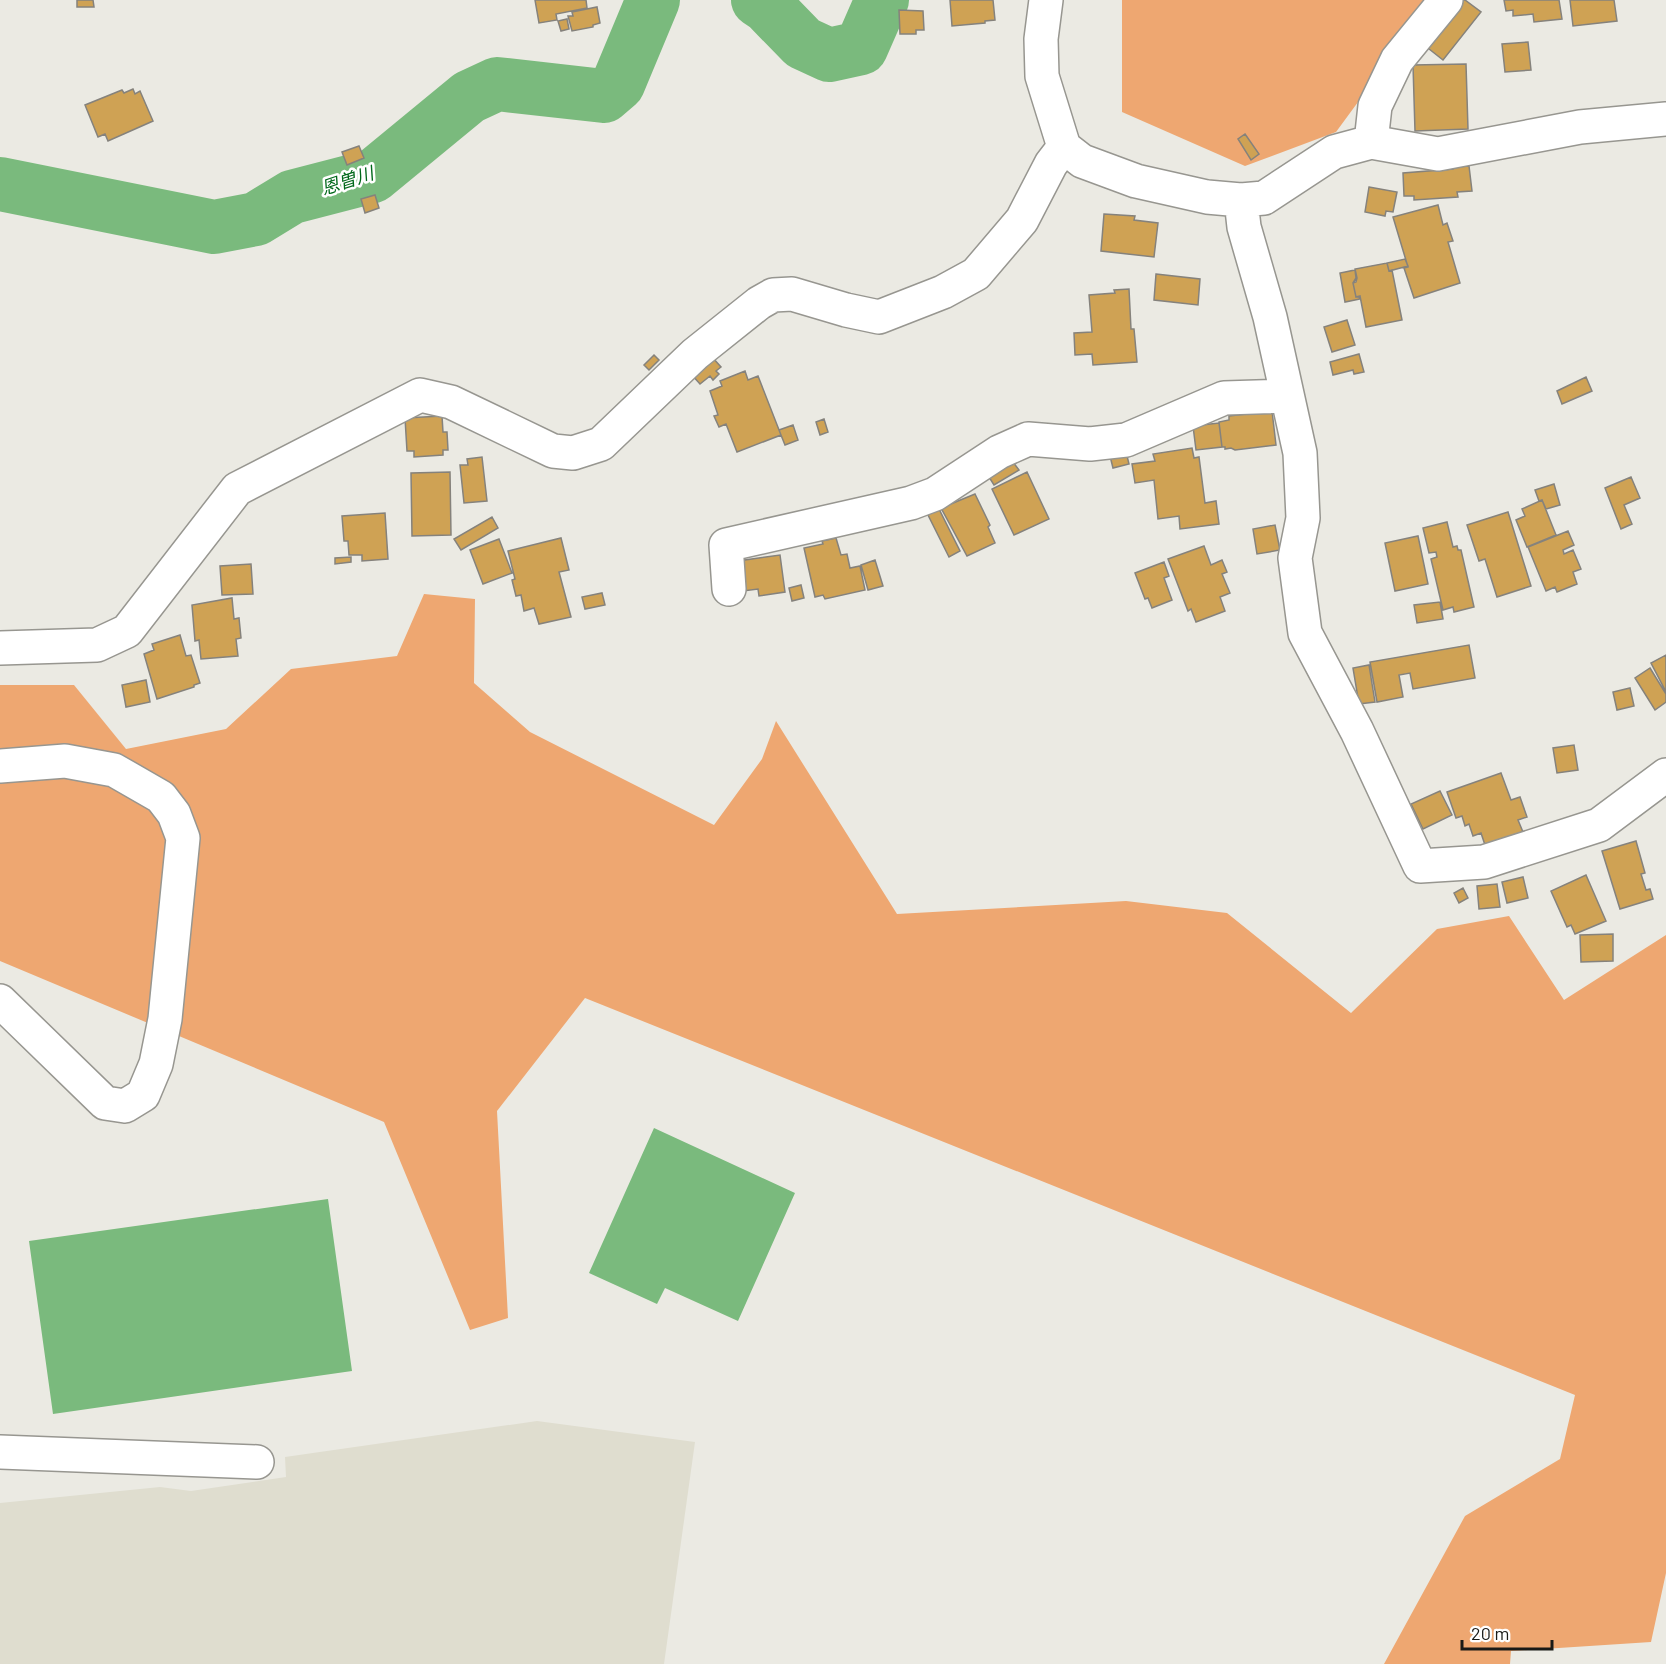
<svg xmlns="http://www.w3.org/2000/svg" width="1666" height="1664" viewBox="0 0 1666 1664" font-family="Barlow,'Noto Sans JP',sans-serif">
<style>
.built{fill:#dfddcf}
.forest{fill:#eea771}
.water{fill:#7aba7d}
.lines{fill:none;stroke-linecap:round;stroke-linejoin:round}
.river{stroke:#7aba7d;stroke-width:54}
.building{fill:#cfa254;stroke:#85827c;stroke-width:1.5}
.minor-casing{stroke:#979690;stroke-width:36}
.minor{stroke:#fff;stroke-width:33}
.labels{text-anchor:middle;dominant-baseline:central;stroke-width:5;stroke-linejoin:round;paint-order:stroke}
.water-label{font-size:18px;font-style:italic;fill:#00681a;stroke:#fff}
</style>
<rect width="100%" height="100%" fill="#ebeae3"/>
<!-- built -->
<path class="built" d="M 537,1421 L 695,1442 L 664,1664 L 0,1664 L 0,1503 L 160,1487 L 191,1491 L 286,1477 L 285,1457 Z"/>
<!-- forest -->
<path class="forest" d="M 1122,0 L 1433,0 L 1336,132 L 1245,166 L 1122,112 Z
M 424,594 L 475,599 L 474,683 L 530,732 L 714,825 L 762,759 L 776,721 L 897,914 L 1126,901 L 1227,913 L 1351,1013 L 1437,929 L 1509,916 L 1564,1000 L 1666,935 L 1666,1573 L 1651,1642 L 1511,1651 L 1510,1664 L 1384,1664 L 1465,1516 L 1560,1459 L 1575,1395 L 585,998 L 497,1111 L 508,1318 L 470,1330 L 384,1122 L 0,961 L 0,685 L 74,685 L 126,749 L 226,729 L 291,669 L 397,656 Z"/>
<!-- water -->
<path class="water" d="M 654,1128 L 795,1193 L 738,1321 L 665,1288 L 657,1304 L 589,1273 Z
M 328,1199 L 352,1371 L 53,1414 L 29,1241 Z"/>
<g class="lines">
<!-- river -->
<path class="river" d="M 758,0 L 767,6 L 803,43 L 829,55 L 861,48 L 882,0
M 0,184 L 214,227 L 256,219 L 292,197 L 373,176 L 469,97 L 497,84 L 604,96 L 618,84 L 653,0"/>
</g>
<!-- building -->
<path class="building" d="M 77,0 L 93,0 L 94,7 L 77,7 Z
M 535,0 L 586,0 L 587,8 L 556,14 L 557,20 L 539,23 Z
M 950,0 L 993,0 L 995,20 L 985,21 L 985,23 L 952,26 Z
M 1461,0 L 1465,0 L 1481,12 L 1443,60 L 1424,45 Z
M 1504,0 L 1559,0 L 1562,19 L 1534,22 L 1533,14 L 1513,16 L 1513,10 L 1506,11 Z
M 1570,0 L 1614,0 L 1617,21 L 1573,26 Z
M 597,7 L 600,23 L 593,25 L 593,27 L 572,31 L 568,16 L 573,16 L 572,12 Z
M 899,10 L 923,11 L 924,30 L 916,30 L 916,34 L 900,34 Z
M 567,19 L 569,29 L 561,31 L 558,21 Z
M 1528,42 L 1531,70 L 1505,72 L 1502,44 Z
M 1466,64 L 1468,129 L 1415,131 L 1413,65 Z
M 133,89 L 135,94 L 140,91 L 153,121 L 108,141 L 105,134 L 98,137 L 85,105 L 122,90 L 124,93 Z
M 1245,134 L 1259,154 L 1251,160 L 1238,139 Z
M 359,146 L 364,158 L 347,165 L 342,152 Z
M 1469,166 L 1472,191 L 1457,192 L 1458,197 L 1414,200 L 1414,196 L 1404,196 L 1403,173 L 1453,169 L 1453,167 Z
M 1369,187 L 1397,192 L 1393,212 L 1386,211 L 1385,216 L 1365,212 Z
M 375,195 L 379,208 L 365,213 L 361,199 Z
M 1438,205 L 1443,225 L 1447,223 L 1453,241 L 1448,242 L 1460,283 L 1414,298 L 1404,268 L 1408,267 L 1393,217 Z
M 1104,214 L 1135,216 L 1134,220 L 1158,223 L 1154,257 L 1101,251 Z
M 1405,259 L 1408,266 L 1389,271 L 1387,263 Z
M 1387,263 L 1389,271 L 1392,270 L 1402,320 L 1366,327 L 1360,296 L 1356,297 L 1353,283 L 1356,282 L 1357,278 L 1355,269 Z
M 1355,270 L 1356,278 L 1353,283 L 1356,297 L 1359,297 L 1360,299 L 1345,302 L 1340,273 Z
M 1156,274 L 1200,279 L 1198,305 L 1154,300 Z
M 1129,289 L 1131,329 L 1134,329 L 1137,362 L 1093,365 L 1092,354 L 1075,355 L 1074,333 L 1092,332 L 1089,295 L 1115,293 L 1114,290 Z
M 1347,320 L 1355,345 L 1332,352 L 1324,327 Z
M 1359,354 L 1364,372 L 1354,374 L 1353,370 L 1333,375 L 1330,362 Z
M 654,355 L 659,360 L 649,370 L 644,365 Z
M 712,357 L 721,367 L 716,371 L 719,374 L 713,380 L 710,376 L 700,384 L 692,375 Z
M 745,371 L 748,380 L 758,376 L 781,435 L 737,452 L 726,424 L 719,427 L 714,416 L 718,415 L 710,391 L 722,386 L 720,381 Z
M 1586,377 L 1592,391 L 1562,404 L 1557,391 Z
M 1272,411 L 1276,445 L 1235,450 L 1231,448 L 1225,449 L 1225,447 L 1222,447 L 1219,422 L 1229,420 L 1229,416 Z
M 442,416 L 443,432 L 447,432 L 448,450 L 443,450 L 443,455 L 414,457 L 414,451 L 407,451 L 405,418 Z
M 824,419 L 828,432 L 820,435 L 816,422 Z
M 1219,423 L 1222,447 L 1196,450 L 1193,426 Z
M 793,425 L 798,440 L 785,445 L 779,430 Z
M 1192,448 L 1194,458 L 1199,457 L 1205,503 L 1216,501 L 1219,524 L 1180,529 L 1179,516 L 1158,519 L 1154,480 L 1135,483 L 1132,464 L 1155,461 L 1153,454 Z
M 1126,452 L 1129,464 L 1113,468 L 1110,456 Z
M 482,457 L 487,501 L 464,503 L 460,465 L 468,465 L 467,459 Z
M 1013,462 L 1019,470 L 994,485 L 989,477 Z
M 450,472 L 451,535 L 412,536 L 411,473 Z
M 1027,472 L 1049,519 L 1014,535 L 992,489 Z
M 1631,477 L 1640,498 L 1624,505 L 1632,524 L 1621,529 L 1605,488 Z
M 1554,484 L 1560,505 L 1546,509 L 1542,500 L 1539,501 L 1535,490 Z
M 975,494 L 990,525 L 988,527 L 995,543 L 967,556 L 941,508 Z
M 1542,500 L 1556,535 L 1527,547 L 1516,520 L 1525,516 L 1522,509 Z
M 938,507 L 960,551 L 949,557 L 927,513 Z
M 1508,512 L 1531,586 L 1497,597 L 1485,559 L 1479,561 L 1467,525 Z
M 385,513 L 388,559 L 362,561 L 362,555 L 349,555 L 348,541 L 344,541 L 342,516 Z
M 492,517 L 498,528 L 461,550 L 454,539 Z
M 1447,522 L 1453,547 L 1457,546 L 1458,550 L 1461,550 L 1474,607 L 1454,612 L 1453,607 L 1443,610 L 1431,559 L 1437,557 L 1436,552 L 1429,553 L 1423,528 Z
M 1275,525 L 1280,550 L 1257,554 L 1253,529 Z
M 1568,531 L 1574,545 L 1563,550 L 1564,554 L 1573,550 L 1581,569 L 1573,572 L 1577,584 L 1557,592 L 1555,587 L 1546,591 L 1528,547 Z
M 1418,536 L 1428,584 L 1395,591 L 1385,543 Z
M 561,538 L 569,570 L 559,572 L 571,617 L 539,624 L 534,608 L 524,611 L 521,595 L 516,596 L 512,580 L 515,579 L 508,551 Z
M 836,538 L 841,555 L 847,554 L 850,568 L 860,566 L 865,590 L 825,599 L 823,595 L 815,597 L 804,548 L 823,544 L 822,541 Z
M 499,539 L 512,573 L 483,584 L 470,550 Z
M 1204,546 L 1211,565 L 1222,560 L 1227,572 L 1222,574 L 1230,593 L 1220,597 L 1225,611 L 1196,622 L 1191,609 L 1188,611 L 1168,559 Z
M 780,555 L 785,592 L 759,596 L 758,589 L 743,591 L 738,561 Z
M 351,557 L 351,562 L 335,564 L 335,558 Z
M 875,560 L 883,586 L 868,590 L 861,565 Z
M 1164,562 L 1169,576 L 1164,578 L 1172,600 L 1152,608 L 1148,598 L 1145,599 L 1135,573 Z
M 251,564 L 253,594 L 222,595 L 220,566 Z
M 801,585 L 804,598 L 792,601 L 789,588 Z
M 602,593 L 605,605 L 585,609 L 582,597 Z
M 232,598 L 234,619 L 239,618 L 241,638 L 236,639 L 238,656 L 201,659 L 199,640 L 195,641 L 192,605 Z
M 1440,602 L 1443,619 L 1417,623 L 1414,605 Z
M 180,635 L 186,656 L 191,655 L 200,683 L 194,685 L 194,687 L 157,699 L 144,654 L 154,650 L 152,644 Z
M 1469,645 L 1475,678 L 1413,689 L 1410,673 L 1399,675 L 1403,697 L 1377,702 L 1370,662 Z
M 1666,655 L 1666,692 L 1651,663 Z
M 1369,665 L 1375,702 L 1359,704 L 1353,668 Z
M 1650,668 L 1666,694 L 1666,702 L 1655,710 L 1635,678 Z
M 146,680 L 150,702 L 126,707 L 122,685 Z
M 1630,688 L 1634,706 L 1617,710 L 1613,692 Z
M 1574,745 L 1578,770 L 1557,773 L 1553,748 Z
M 1501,773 L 1511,800 L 1520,797 L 1527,817 L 1518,820 L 1523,832 L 1485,845 L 1481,833 L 1473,836 L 1469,824 L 1465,826 L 1462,816 L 1456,818 L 1447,792 Z
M 1440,791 L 1452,815 L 1423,829 L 1411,804 Z
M 1636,841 L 1645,873 L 1641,874 L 1646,890 L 1650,889 L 1653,899 L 1620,909 L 1602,851 Z
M 1586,875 L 1606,921 L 1575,934 L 1571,925 L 1567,927 L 1551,891 Z
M 1523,877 L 1528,898 L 1507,903 L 1502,882 Z
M 1497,884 L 1500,907 L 1479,909 L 1477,886 Z
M 1463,888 L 1468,898 L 1459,903 L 1454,893 Z
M 1613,934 L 1613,961 L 1581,962 L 1580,935 Z"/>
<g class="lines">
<!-- minor casing -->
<g class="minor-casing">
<path id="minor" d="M 1046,0 L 1041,39 L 1042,76 L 1064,147 L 1082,161 L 1136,181 L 1207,197 L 1241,200 L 1264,198 L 1334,152 L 1371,142 L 1438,154 L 1580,127 L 1666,119
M 1371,142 L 1375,106 L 1397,60 L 1446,0
M 1241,200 L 1244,227 L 1270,317 L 1300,453 L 1303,518 L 1295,558 L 1305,633 L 1357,731 L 1420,866 L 1484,862 L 1599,825 L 1666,775
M 729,589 L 726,545 L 911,503 L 935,494 L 999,452 L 1028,439 L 1090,444 L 1126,440 L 1224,398 L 1287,396
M 0,648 L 97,645 L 127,631 L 237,489 L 420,395 L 451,402 L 553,451 L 573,453 L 601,444 L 695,354 L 759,303 L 773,295 L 792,294 L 846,310 L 879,317 L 943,292 L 976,274 L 1022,220 L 1051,164 L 1064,147
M 0,766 L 65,761 L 114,770 L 161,797 L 174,814 L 183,838 L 165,1019 L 156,1064 L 143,1095 L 125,1106 L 105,1103 L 0,1001
M 0,1452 L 257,1462"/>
</g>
<!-- minor -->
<use href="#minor" class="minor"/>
</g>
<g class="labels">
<!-- water labels -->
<g class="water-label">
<text transform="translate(347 180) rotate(-18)">恩曽川</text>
</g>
</g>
<!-- scale -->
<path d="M1462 1640v9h90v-9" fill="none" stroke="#1a1a17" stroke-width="3"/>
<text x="1471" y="1640" font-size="18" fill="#1a1a17" stroke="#ffffff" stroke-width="4.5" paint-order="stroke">20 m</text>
</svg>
